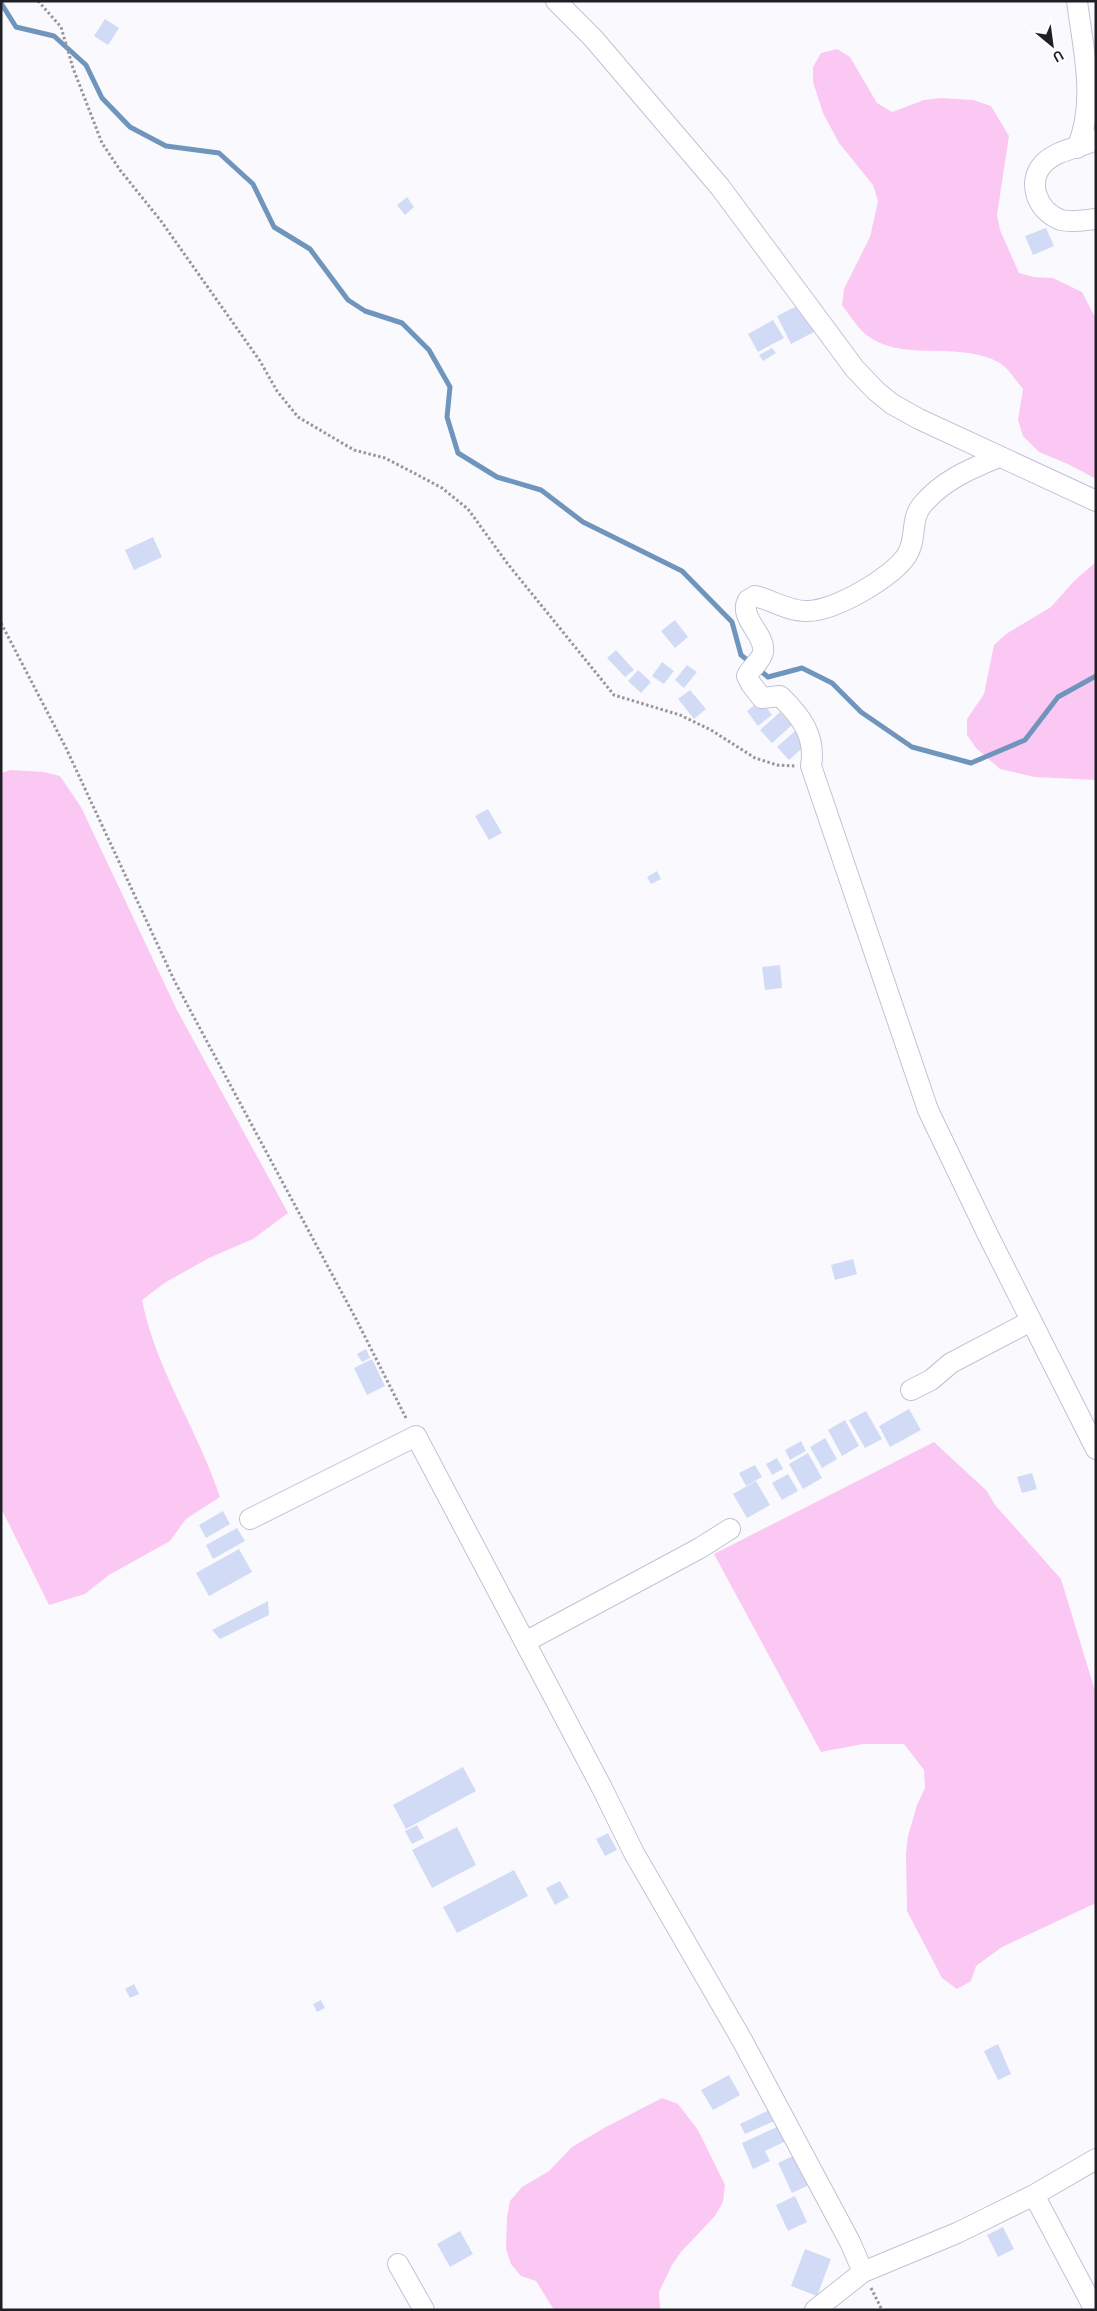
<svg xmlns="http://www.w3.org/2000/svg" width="1097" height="2311" viewBox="0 0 1097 2311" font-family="'Space Grotesk',sans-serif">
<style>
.green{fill:#fbc8f4}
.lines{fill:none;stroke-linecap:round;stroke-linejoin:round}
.stream{stroke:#7095bc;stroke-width:5}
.building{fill:#d1dbf5}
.minor-casing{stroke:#c3c2d5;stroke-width:22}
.path{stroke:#97969c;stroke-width:3;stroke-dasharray:2.5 2.5;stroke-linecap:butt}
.minor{stroke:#fff;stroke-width:20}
</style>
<rect width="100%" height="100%" fill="#fafafe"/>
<!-- green -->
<path class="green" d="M 837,49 L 850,57 L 877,103 L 892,112 L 924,100 L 941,98 L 973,100 L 991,106 L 1009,136 L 997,215 L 1000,230 L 1019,273 L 1034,277 L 1053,278 L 1082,292 L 1096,319 L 1096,479 L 1070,465 L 1039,452 L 1023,436 L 1018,420 L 1023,389 C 1016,381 1008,368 1000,363 C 958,339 899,365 863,332 C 855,324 849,314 842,305 L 844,289 L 870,237 L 878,201 L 873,185 L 839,143 L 823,113 L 813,82 L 813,67 L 821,53 Z
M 1096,562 L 1096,780 L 1035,777 L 1000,769 L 976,748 L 967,735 L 967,719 L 984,694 L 994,645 L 1006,634 L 1051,607 L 1074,581 Z
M 11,770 L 44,772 L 60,776 L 81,807 L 177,1010 L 288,1213 L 253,1239 L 209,1258 L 166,1282 L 142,1300 C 156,1370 198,1430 220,1497 L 186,1519 L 170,1541 L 109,1575 L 85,1594 L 49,1605 L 1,1508 L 1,773 Z
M 934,1442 L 987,1491 L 995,1505 L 1061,1579 L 1096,1694 L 1096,1903 L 1002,1947 L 976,1966 L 971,1981 L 957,1989 L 942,1978 L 907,1911 L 906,1853 L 908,1836 L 917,1805 L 925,1788 L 924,1770 L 904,1744 L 863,1744 L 821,1752 L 714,1554 Z
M 662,2098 L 678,2104 L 698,2130 L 725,2185 L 723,2202 L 715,2216 L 681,2252 L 672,2265 L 659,2292 L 660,2308 L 663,2310 L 554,2310 L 536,2281 L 521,2276 L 511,2264 L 506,2249 L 507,2217 L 510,2201 L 522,2187 L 549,2171 L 572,2147 L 604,2128 Z"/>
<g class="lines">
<!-- stream -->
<path class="stream" d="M 1,3 L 16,27 L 54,36 L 86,65 L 102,98 L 130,127 L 166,146 L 219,153 L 253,184 L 274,227 L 310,249 L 348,300 L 365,311 L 402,323 L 429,350 L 450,387 L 447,417 L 458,453 L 497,477 L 541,490 L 583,522 L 682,571 L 732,622 L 741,655 L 751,663
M 757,668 L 768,677 L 802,668 L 832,683 L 861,712 L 912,747 L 971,763 L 1025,740 L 1058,697 L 1096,676"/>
</g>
<!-- building -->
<path class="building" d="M 105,19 L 119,28 L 108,45 L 94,36 Z
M 407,197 L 414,207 L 405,215 L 397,205 Z
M 1046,228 L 1054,246 L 1033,255 L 1025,236 Z
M 801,304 L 814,332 L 791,344 L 777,316 Z
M 773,320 L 784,338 L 758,352 L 748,334 Z
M 772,348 L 776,353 L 763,361 L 759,355 Z
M 153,537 L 162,557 L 134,570 L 125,550 Z
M 675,620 L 688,637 L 675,648 L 661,631 Z
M 616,650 L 634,670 L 625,677 L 607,658 Z
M 662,662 L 674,671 L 664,684 L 652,676 Z
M 687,665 L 697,672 L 684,688 L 675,680 Z
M 638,670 L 651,682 L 641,693 L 628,681 Z
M 690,690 L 706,709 L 694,719 L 678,699 Z
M 761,700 L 772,715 L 758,726 L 747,711 Z
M 780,712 L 792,725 L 772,743 L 760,730 Z
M 795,731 L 807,744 L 789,760 L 777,747 Z
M 488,809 L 502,833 L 489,840 L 475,816 Z
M 657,871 L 661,879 L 651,884 L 647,877 Z
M 780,965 L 782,988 L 765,990 L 762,967 Z
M 853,1259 L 857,1274 L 835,1280 L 831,1265 Z
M 366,1349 L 370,1358 L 362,1362 L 357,1354 Z
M 372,1359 L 385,1386 L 367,1395 L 354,1368 Z
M 909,1409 L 921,1430 L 890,1447 L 879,1426 Z
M 866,1411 L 882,1439 L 865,1448 L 849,1420 Z
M 845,1420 L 859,1446 L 842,1456 L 828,1430 Z
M 825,1438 L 837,1459 L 822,1468 L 810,1447 Z
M 801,1441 L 806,1451 L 790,1460 L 785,1450 Z
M 808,1453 L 822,1478 L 803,1489 L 789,1464 Z
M 777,1458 L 783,1469 L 772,1475 L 766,1464 Z
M 755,1465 L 762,1477 L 746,1486 L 739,1473 Z
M 1032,1473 L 1037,1489 L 1022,1493 L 1017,1477 Z
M 788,1474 L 798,1491 L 782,1500 L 772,1483 Z
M 756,1481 L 770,1505 L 747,1518 L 733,1494 Z
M 223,1511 L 230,1524 L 206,1538 L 199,1525 Z
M 237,1528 L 245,1541 L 213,1559 L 206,1545 Z
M 239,1549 L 252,1572 L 209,1596 L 196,1573 Z
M 268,1601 L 269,1615 L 220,1639 L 212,1630 Z
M 463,1767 L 476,1791 L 406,1829 L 393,1805 Z
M 417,1825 L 424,1838 L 412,1844 L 405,1831 Z
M 457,1827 L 476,1865 L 432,1888 L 412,1850 Z
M 608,1833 L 617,1850 L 605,1856 L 596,1839 Z
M 514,1870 L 528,1896 L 457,1933 L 443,1907 Z
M 560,1881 L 569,1897 L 555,1905 L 546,1888 Z
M 134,1984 L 139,1994 L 130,1998 L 125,1989 Z
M 321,2000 L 325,2008 L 317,2012 L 313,2004 Z
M 998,2044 L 1011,2074 L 998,2080 L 984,2051 Z
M 729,2075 L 740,2095 L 713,2110 L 701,2090 Z
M 769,2110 L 774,2121 L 745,2134 L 740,2124 Z
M 779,2126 L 786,2141 L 765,2151 L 770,2161 L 753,2169 L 742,2143 Z
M 795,2155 L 809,2185 L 792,2193 L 778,2163 Z
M 795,2196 L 807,2222 L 788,2231 L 776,2205 Z
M 1003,2227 L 1014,2249 L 998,2257 L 987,2235 Z
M 460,2231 L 473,2254 L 450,2267 L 437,2244 Z
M 805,2249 L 831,2259 L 817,2296 L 791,2286 Z"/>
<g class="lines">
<!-- minor casing -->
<g class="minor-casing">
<path id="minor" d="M 556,1 L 593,38 L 720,187 L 855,369 L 876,391 L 892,404 L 919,419 L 1096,501
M 1096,140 C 1079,148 1056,150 1043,164 C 1026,183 1038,212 1061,220 C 1072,223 1085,220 1096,219
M 1077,148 C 1097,102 1083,49 1077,1
M 999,457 C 970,469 943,480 922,505 C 910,520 917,539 907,555 C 892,578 833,612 806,611 C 788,611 771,600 755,596 L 748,600 C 738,618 766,634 763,652 C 761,662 751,667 747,676 L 751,684 L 762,698 L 780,696 C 801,716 816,736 811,766 L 928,1110 L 987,1233 L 1096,1449
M 911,1390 L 931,1380 L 951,1363 L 1031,1321
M 250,1519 L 416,1436 L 602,1788 L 634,1853 L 742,2040 L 850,2242 L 863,2272
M 525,1642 L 700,1548 L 730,1529
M 1034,2195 L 1095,2310
M 398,2264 L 424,2310
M 815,2310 L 863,2272 L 957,2233 L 1034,2195 L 1096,2159"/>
</g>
<!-- path -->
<path class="path" d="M 38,1 L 61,27 L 73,68 L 102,143 L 120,170 L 161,221 L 260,361 L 277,391 L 298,417 L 354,450 L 385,458 L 414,473 L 442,488 L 468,509 L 507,563 L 614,695 L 680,715 L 711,730 L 755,758 L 777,765 L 795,766
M 1,623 L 66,748 L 175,982 L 356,1319 L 407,1420
M 871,2288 L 882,2310"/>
<!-- minor -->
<use href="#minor" class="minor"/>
</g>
<!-- border -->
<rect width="1097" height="2311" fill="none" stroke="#201f26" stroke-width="5"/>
<!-- north arrow -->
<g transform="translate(1052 45) rotate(151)" stroke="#ffffff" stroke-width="4" paint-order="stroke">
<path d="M0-4L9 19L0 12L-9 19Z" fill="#201f26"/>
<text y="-8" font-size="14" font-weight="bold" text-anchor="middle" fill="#201f26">U</text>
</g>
</svg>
